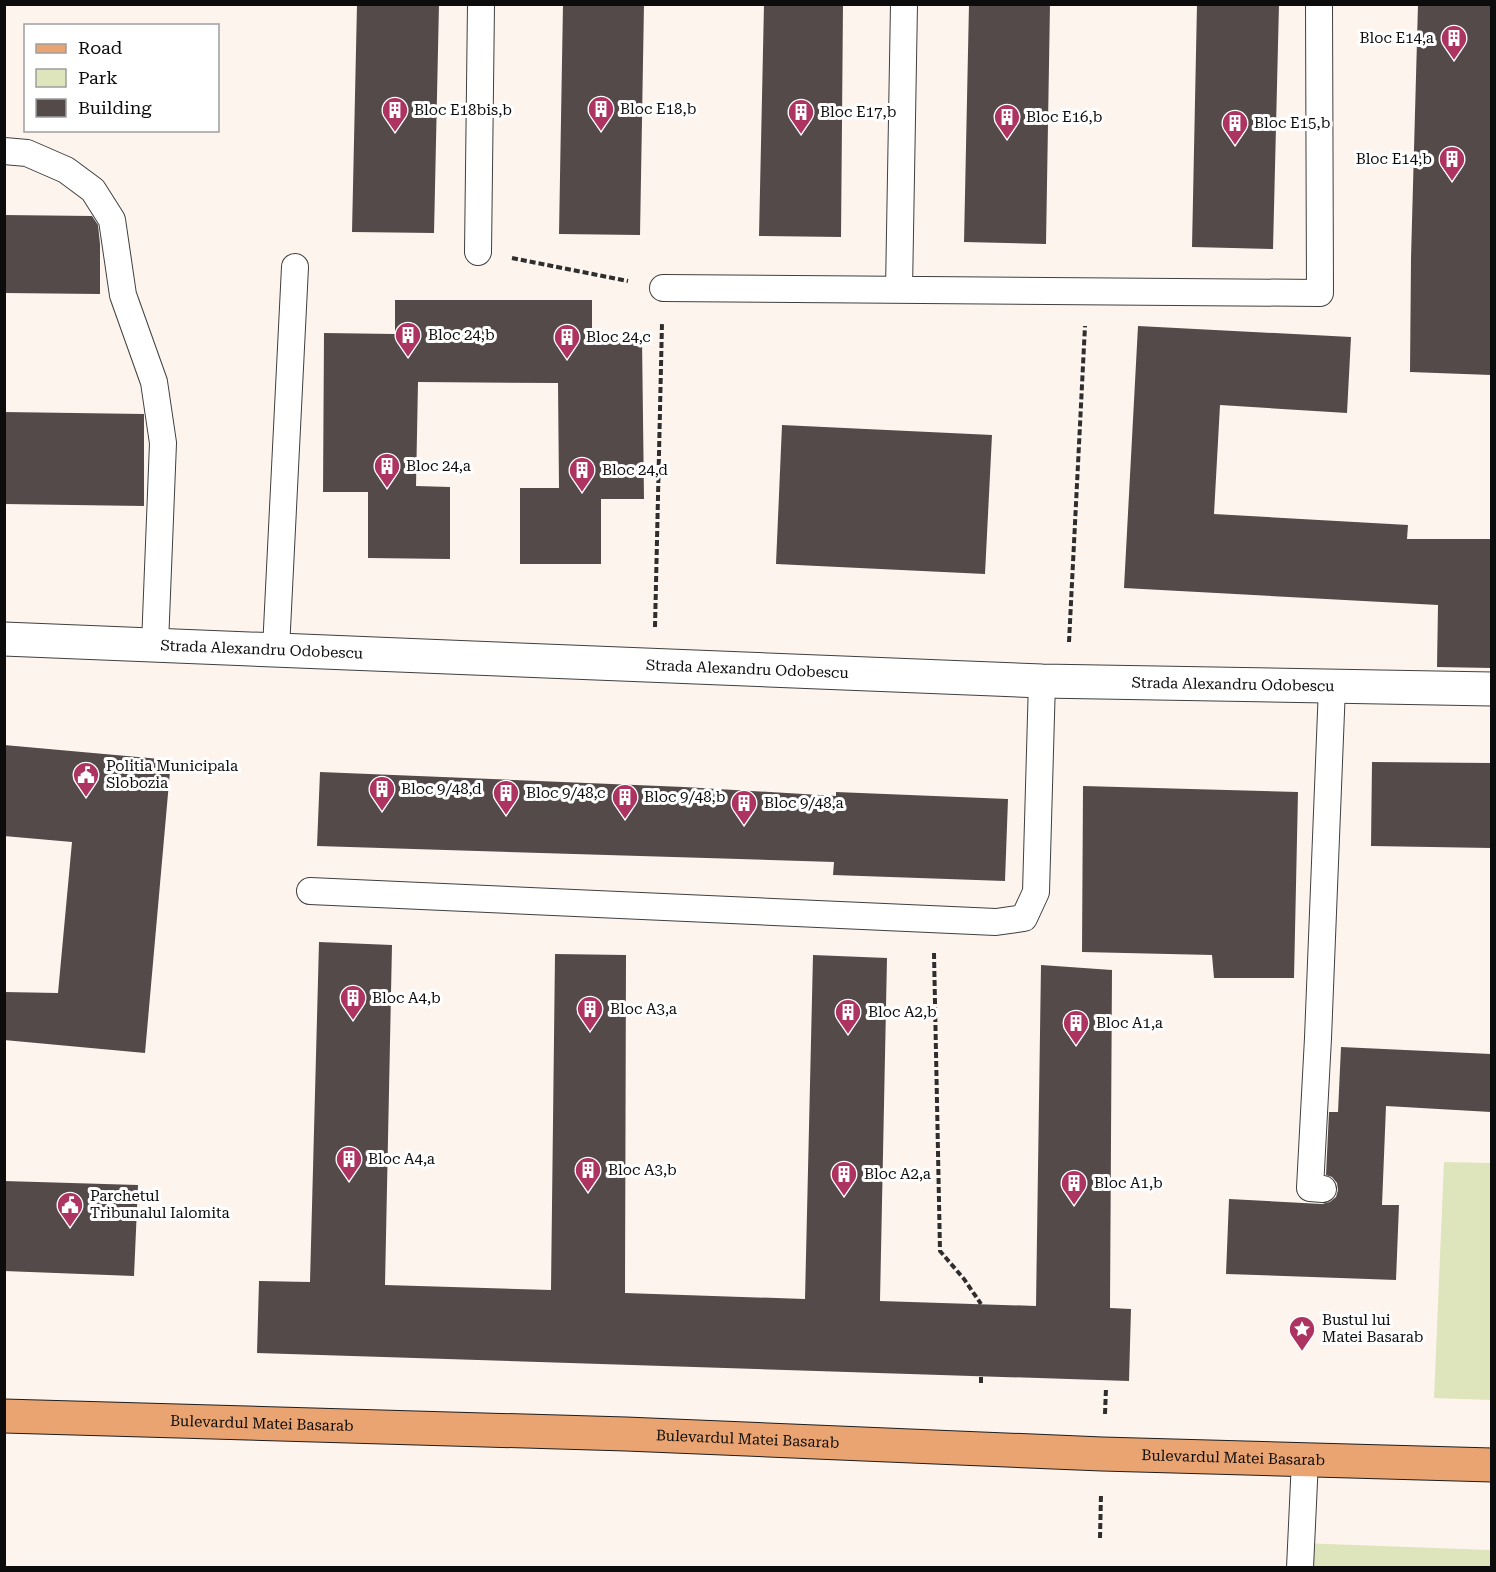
<svg xmlns="http://www.w3.org/2000/svg" width="1496" height="1572" viewBox="0 0 1496 1572" font-family="'Roboto Serif',serif">
<style>
.green{fill:#dee4bb}
.building{fill:#544a4a}
.lines{fill:none;stroke-linecap:round;stroke-linejoin:round}
.service-casing{stroke:#3f3f3f;stroke-width:28}
.minor-casing{stroke:#3f3f3f;stroke-width:35}
.primary-casing{stroke:#1d1d1d;stroke-width:35}
.path{stroke:#2e2e2e;stroke-width:4;stroke-dasharray:6 3;stroke-linecap:butt}
.service{stroke:#fff;stroke-width:26}
.minor{stroke:#fff;stroke-width:33}
.primary{stroke:#eaa471;stroke-width:33}
.labels{text-anchor:middle;dominant-baseline:central;stroke-width:6;stroke-linejoin:round;paint-order:stroke}
.poi-label{font-size:15px;fill:#0c0c0c;stroke:#fff;text-anchor:start}
.street-label{font-size:15px;fill:#0c0c0c;stroke:#fff}
</style>
<rect width="100%" height="100%" fill="#fdf5ed"/>
<!-- green -->
<path class="green" d="M 1444,1162 L 1491,1163 L 1491,1400 L 1434,1398 Z
M 1300,1543 L 1491,1550 L 1491,1567 L 1300,1568 Z"/>
<!-- building -->
<path class="building" d="M 357,4 L 439,4 L 434,233 L 352,232 Z
M 563,4 L 644,4 L 640,235 L 559,234 Z
M 764,4 L 843,4 L 841,237 L 759,236 Z
M 969,4 L 1050,4 L 1046,244 L 964,242 Z
M 1197,4 L 1279,4 L 1273,249 L 1192,247 Z
M 1418,4 L 1491,4 L 1491,375 L 1410,372 L 1411,258 Z
M 4,215 L 92,216 L 98,225 L 100,244 L 100,294 L 4,293 Z
M 395,300 L 592,300 L 592,337 L 642,338 L 644,499 L 601,499 L 601,564 L 520,564 L 520,488 L 559,488 L 558,383 L 418,382 L 416,486 L 450,487 L 450,559 L 368,558 L 368,492 L 323,492 L 324,333 L 395,334 Z
M 1138,326 L 1351,337 L 1347,413 L 1220,405 L 1214,514 L 1408,525 L 1407,539 L 1491,539 L 1491,668 L 1437,667 L 1438,605 L 1124,588 Z
M 4,412 L 144,414 L 144,506 L 4,504 Z
M 782,425 L 992,435 L 985,574 L 776,564 Z
M 4,745 L 171,760 L 145,1053 L 4,1040 L 4,992 L 58,993 L 72,842 L 4,836 Z
M 1372,762 L 1491,763 L 1491,848 L 1371,846 Z
M 320,772 L 684,787 L 836,796 L 836,792 L 1008,799 L 1005,881 L 833,875 L 834,862 L 317,846 Z
M 1083,786 L 1298,792 L 1294,978 L 1214,978 L 1212,955 L 1082,952 Z
M 319,942 L 392,945 L 385,1285 L 551,1290 L 555,954 L 626,955 L 625,1293 L 805,1299 L 813,955 L 887,958 L 880,1301 L 1036,1306 L 1041,965 L 1112,970 L 1110,1308 L 1131,1309 L 1129,1381 L 257,1353 L 259,1281 L 310,1282 Z
M 1341,1047 L 1491,1054 L 1491,1112 L 1386,1106 L 1382,1205 L 1399,1205 L 1396,1280 L 1226,1274 L 1229,1199 L 1322,1204 L 1330,1202 L 1336,1197 L 1338,1190 L 1337,1183 L 1332,1177 L 1326,1175 L 1329,1112 L 1338,1112 Z
M 4,1181 L 138,1185 L 134,1276 L 4,1271 Z"/>
<g class="lines">
<!-- service casing -->
<g class="service-casing">
<path id="service" d="M 4,151 L 27,153 L 66,170 L 93,190 L 112,220 L 123,295 L 154,382 L 163,443 L 155,644
M 478,252 L 481,4
M 663,288 L 1320,293 L 1319,4
M 899,290 L 904,4
M 276,649 L 295,267
M 310,891 L 996,922 L 1024,918 L 1036,892 L 1042,681
M 1323,1189 L 1310,1188 L 1318,1038 L 1332,687
M 1300,1568 L 1305,1460"/>
</g>
<!-- minor casing -->
<g class="minor-casing">
<g id="minor">
<path id="s1" d="M 4,639 L 1042,681 L 1492,689"/>
</g>
</g>
<!-- primary casing -->
<g class="primary-casing">
<g id="primary">
<path id="s2" d="M 4,1416 L 626,1434 L 1102,1454 L 1492,1465"/>
</g>
</g>
<!-- path -->
<path class="path" d="M 512,258 L 628,281
M 655,627 L 662,323
M 1069,642 L 1085,326
M 934,953 L 940,1251 L 964,1279 L 981,1304
M 981,1383 L 981,1376
M 1105,1414 L 1106,1388
M 1100,1538 L 1101,1494"/>
<!-- service -->
<use href="#service" class="service"/>
<!-- minor -->
<use href="#minor" class="minor"/>
<!-- primary -->
<use href="#primary" class="primary"/>
</g>
<!-- icons -->
<defs>
<g id="building-pin" transform="scale(1.35)"><path d="M0 17L-7.5 6A9.5 9.5 0 1 1 7.5 6Z" fill="#ad3361" stroke="#fff"/><path d="M-4-6H4V6H1V3H-1V6H-4ZM-2.5-4.3h1.7v1.8h-1.7ZM.8-4.3h1.7v1.8H.8ZM-2.5-1h1.7V.8h-1.7ZM.8-1h1.7V.8H.8Z" fill="#fff"/></g>
<g id="civic-pin" transform="scale(1.35)"><path d="M0 17L-7.5 6A9.5 9.5 0 1 1 7.5 6Z" fill="#ad3361" stroke="#fff"/><path d="M-.6-6.5H3V-4.5H.6V-3L4-1V1h2V6H-6V1h2V-1L-.6-3ZM-1.2 2.5V6h2.4V2.5Z" fill="#fff"/></g>
<g id="sight-pin" transform="scale(1.35)"><path d="M0 17L-7.5 6A9.5 9.5 0 1 1 7.5 6Z" fill="#ad3361" stroke="#fff"/><path d="M0-6L1.8-2.2L6-1.7L2.9 1.2L3.7 5.4L0 3.3L-3.7 5.4L-2.9 1.2L-6-1.7L-1.8-2.2Z" fill="#fff"/></g>
</defs>
<g fill-rule="evenodd">
<use href="#building-pin" x="1454" y="38"/>
<use href="#building-pin" x="601" y="109"/>
<use href="#building-pin" x="395" y="110"/>
<use href="#building-pin" x="801" y="112"/>
<use href="#building-pin" x="1007" y="117"/>
<use href="#building-pin" x="1235" y="123"/>
<use href="#building-pin" x="1452" y="159"/>
<use href="#building-pin" x="408" y="335"/>
<use href="#building-pin" x="567" y="337"/>
<use href="#building-pin" x="387" y="466"/>
<use href="#building-pin" x="582" y="470"/>
<use href="#civic-pin" x="86" y="775"/>
<use href="#building-pin" x="382" y="789"/>
<use href="#building-pin" x="506" y="793"/>
<use href="#building-pin" x="625" y="797"/>
<use href="#building-pin" x="744" y="803"/>
<use href="#building-pin" x="353" y="998"/>
<use href="#building-pin" x="590" y="1009"/>
<use href="#building-pin" x="848" y="1012"/>
<use href="#building-pin" x="1076" y="1023"/>
<use href="#building-pin" x="349" y="1159"/>
<use href="#building-pin" x="588" y="1170"/>
<use href="#building-pin" x="844" y="1174"/>
<use href="#building-pin" x="1074" y="1183"/>
<use href="#civic-pin" x="70" y="1205"/>
<use href="#sight-pin" x="1302" y="1329"/>
</g>
<g class="labels">
<!-- poi labels -->
<g class="poi-label">
<text x="1434" y="38" text-anchor="end">Bloc E14,a</text>
<text x="620" y="109">Bloc E18,b</text>
<text x="414" y="110">Bloc E18bis,b</text>
<text x="820" y="112">Bloc E17,b</text>
<text x="1026" y="117">Bloc E16,b</text>
<text x="1254" y="123">Bloc E15,b</text>
<text x="1432" y="159" text-anchor="end">Bloc E14,b</text>
<text x="428" y="335">Bloc 24,b</text>
<text x="586" y="337">Bloc 24,c</text>
<text x="406" y="466">Bloc 24,a</text>
<text x="602" y="470">Bloc 24,d</text>
<text x="106" y="766">Politia Municipala<tspan x="106" dy="17">Slobozia</tspan></text>
<text x="401" y="789">Bloc 9/48,d</text>
<text x="526" y="793">Bloc 9/48,c</text>
<text x="644" y="797">Bloc 9/48,b</text>
<text x="764" y="803">Bloc 9/48,a</text>
<text x="372" y="998">Bloc A4,b</text>
<text x="610" y="1009">Bloc A3,a</text>
<text x="868" y="1012">Bloc A2,b</text>
<text x="1096" y="1023">Bloc A1,a</text>
<text x="368" y="1159">Bloc A4,a</text>
<text x="608" y="1170">Bloc A3,b</text>
<text x="864" y="1174">Bloc A2,a</text>
<text x="1094" y="1183">Bloc A1,b</text>
<text x="90" y="1196">Parchetul<tspan x="90" dy="17">Tribunalul Ialomita</tspan></text>
<text x="1322" y="1320">Bustul lui<tspan x="1322" dy="17">Matei Basarab</tspan></text>
</g>
<!-- street labels -->
<g class="street-label">
<text stroke="none"><textPath href="#s1" startOffset="258">Strada Alexandru Odobescu</textPath></text>
<text stroke="none"><textPath href="#s1" startOffset="744">Strada Alexandru Odobescu</textPath></text>
<text stroke="none"><textPath href="#s1" startOffset="1230">Strada Alexandru Odobescu</textPath></text>
<text stroke="none"><textPath href="#s2" startOffset="258">Bulevardul Matei Basarab</textPath></text>
<text stroke="none"><textPath href="#s2" startOffset="744">Bulevardul Matei Basarab</textPath></text>
<text stroke="none"><textPath href="#s2" startOffset="1230">Bulevardul Matei Basarab</textPath></text>
</g>
</g>
<!-- border -->
<rect width="1496" height="1572" fill="none" stroke="#0c0c0c" stroke-width="12"/>
<!-- legend -->
<rect x="24" y="24" width="195" height="108" fill="#ffffff" stroke="#9e9e9e" stroke-width="1.5"/>
<rect x="36" y="44" width="30" height="9" fill="#eaa471" stroke="#9e9e9e" stroke-width="1.5"/>
<text x="78" y="54" font-size="18" fill="#0c0c0c">Road</text>
<rect x="36" y="69" width="30" height="18" fill="#dee4bb" stroke="#9e9e9e" stroke-width="1.5"/>
<text x="78" y="84" font-size="18" fill="#0c0c0c">Park</text>
<rect x="36" y="99" width="30" height="18" fill="#544a4a" stroke="#9e9e9e" stroke-width="1.5"/>
<text x="78" y="114" font-size="18" fill="#0c0c0c">Building</text>
</svg>
